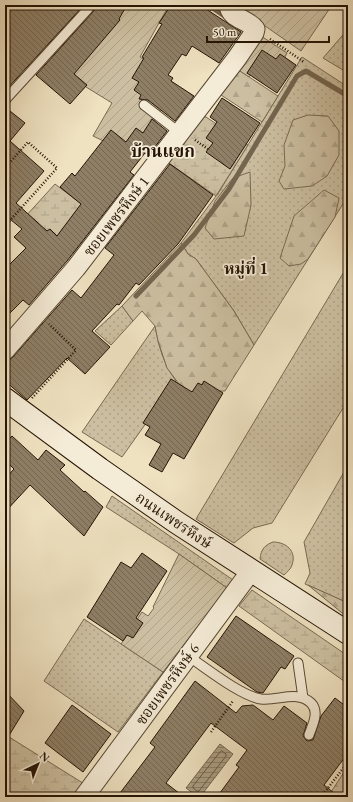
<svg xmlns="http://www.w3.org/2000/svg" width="353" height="802" viewBox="0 0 353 802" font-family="'EB Garamond','Noto Serif Thai',serif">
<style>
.grass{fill:url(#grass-dots);stroke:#786952}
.forest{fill:url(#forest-firs);stroke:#786952}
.wetland{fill:url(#wetland-marsh);stroke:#786952}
.garden{fill:url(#garden-furrows);stroke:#786952}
.water{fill:url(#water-rules);stroke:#74654f}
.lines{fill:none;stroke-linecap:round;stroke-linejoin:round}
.shore{stroke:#675842;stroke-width:1}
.stream{stroke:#74654f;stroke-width:5}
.building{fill:url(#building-back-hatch);stroke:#241304}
.service-casing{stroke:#574733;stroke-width:11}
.minor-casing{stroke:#574733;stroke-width:21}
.secondary-casing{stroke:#241304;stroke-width:24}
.path{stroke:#241304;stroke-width:2.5;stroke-dasharray:1 2;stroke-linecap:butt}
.service{stroke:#f5ecd7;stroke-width:9}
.minor{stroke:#f5ecd7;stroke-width:19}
.secondary{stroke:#f5ecd7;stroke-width:22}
.labels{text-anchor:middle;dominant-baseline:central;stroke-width:3.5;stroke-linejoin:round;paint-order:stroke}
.street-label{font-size:15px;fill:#241304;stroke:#f5ecd7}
.neighbourhood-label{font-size:16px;font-weight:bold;fill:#241304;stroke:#f5ecd7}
.quarter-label{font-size:17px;font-weight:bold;fill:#241304;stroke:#f5ecd7}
</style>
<defs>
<pattern id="grass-dots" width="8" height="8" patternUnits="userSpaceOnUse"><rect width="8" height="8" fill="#ccbfa1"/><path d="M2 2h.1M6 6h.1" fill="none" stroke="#afa389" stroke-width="1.8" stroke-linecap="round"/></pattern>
<pattern id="forest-firs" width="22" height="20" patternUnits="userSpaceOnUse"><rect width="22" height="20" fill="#ccbfa1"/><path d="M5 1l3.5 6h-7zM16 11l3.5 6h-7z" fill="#afa389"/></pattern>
<pattern id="wetland-marsh" width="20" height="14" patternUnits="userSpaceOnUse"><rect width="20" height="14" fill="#ccbfa1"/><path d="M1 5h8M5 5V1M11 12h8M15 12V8" fill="none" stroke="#afa389"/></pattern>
<pattern id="garden-furrows" width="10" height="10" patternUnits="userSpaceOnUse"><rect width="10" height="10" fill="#ccbfa1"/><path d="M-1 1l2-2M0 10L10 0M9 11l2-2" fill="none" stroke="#afa389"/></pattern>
<pattern id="water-rules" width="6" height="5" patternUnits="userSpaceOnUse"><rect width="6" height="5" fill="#aa9c81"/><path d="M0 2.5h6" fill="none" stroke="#8a7e67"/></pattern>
<pattern id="building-back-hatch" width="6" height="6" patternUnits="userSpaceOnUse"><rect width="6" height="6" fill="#8e7f66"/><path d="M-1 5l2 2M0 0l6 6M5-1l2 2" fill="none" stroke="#746752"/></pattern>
</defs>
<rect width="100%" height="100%" fill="#efe2c1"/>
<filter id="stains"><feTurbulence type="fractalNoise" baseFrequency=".005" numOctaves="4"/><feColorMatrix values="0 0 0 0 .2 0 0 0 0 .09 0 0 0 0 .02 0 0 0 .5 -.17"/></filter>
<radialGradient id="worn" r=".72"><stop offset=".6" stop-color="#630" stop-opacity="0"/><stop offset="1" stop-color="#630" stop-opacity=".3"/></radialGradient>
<!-- grass -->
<path class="grass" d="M 348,29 L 348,73 L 323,58 Z
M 302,57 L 348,87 L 348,196 L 254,345 L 234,311 L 196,259 L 188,254 L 181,243 L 219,192 Z
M 348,265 L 348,400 L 272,523 L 253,528 L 234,543 L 196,519 Z
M 122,306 L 133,321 L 111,345 L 95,331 Z
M 155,326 C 159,347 163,363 176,381 L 122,457 L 82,432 Z
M 348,465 L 348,603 L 305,584 L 310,573 L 304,542 Z
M 112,496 L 233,580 L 227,588 L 179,554 L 106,507 Z
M 273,542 C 286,542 297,551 292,565 C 291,569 287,572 284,575 L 260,559 C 261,549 265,545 273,542 Z
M 84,619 L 163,672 L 118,732 L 44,681 Z"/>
<!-- forest -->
<path class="forest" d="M 234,67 L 278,96 L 262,122 L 215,91 Z
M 308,115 L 328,116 L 339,131 L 339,155 L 327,176 L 312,186 L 284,189 L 279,181 L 285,166 L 284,145 L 293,120 Z
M 250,172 L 251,205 L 244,236 L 214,239 L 205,228 L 215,201 L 233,178 Z
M 324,190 L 339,198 L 335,217 L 308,259 L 301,264 L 289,266 L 280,258 L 294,216 Z
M 181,243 L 188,254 L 196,259 L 234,311 L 254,345 L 225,391 L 185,392 L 167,368 L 158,341 L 155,326 L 142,311 L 133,321 L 122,306 Z
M 308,585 L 348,603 L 348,618 L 347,617 Z
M 348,766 L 348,797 L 338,797 L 331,792 Z"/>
<!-- wetland -->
<path class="wetland" d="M 200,113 L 248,145 L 216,196 L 163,159 Z
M 55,184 L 88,209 L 79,220 L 97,236 L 79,257 L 25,217 Z
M 252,590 L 348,656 L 348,684 L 239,606 Z
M 9,737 L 86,785 L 77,797 L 5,797 L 5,743 Z"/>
<!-- garden -->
<path class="garden" d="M 8,5 L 169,5 L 140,57 L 146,61 L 163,108 L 131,154 L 93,136 L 112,103 L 86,87 Z
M 235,5 L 332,5 L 301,51 Z
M 258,34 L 287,53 L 281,65 L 266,54 L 249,77 L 234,67 Z
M 179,554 L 227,588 L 163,672 L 121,644 L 142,612 L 148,616 L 154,608 L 153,607 Z"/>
<!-- water -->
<path class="water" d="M 220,744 L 233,754 L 200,797 L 198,797 L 186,788 Z"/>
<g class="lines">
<!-- shore -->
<path class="shore" d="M 222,751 L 226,754 L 226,756 L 199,791 L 197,791 L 193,788 L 193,786 L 220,752 Z"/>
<!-- stream -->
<path class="stream" d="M 208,5 L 226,17
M 136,296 L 194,235 L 229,189 L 297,76 L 306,71 L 348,96"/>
</g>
<!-- building -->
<path class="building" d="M 5,5 L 84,5 L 5,91 Z
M 92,5 L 127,5 L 119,19 L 120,20 L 74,74 L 87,85 L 70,104 L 36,75 L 92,13 L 94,10 Z
M 171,5 L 200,5 L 241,32 L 219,63 L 192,46 L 186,56 L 182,54 L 168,75 L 173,78 L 171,81 L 194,96 L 175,121 L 148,100 L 139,99 L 141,95 L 134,90 L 139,82 L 132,78 L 144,58 L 142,57 L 162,24 L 159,23 Z
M 262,50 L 276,59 L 280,54 L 296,65 L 277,93 L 247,73 Z
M 222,98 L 260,123 L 230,169 L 206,152 L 213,143 L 206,138 L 217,122 L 210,117 Z
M 5,107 L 25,123 L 10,141 L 44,171 L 16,203 L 47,231 L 50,229 L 57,236 L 81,204 L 60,187 L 72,173 L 75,176 L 111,130 L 126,142 L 136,128 L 143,133 L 152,119 L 167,131 L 148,156 L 145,153 L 130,172 L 134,175 L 67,261 L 29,305 L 23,300 L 5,318 L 5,269 L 26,248 L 14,237 L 22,229 L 5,215 Z
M 170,164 L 213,195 L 178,244 L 139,285 L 136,283 L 119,305 L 117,304 L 92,331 L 110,347 L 85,374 L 67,358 L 27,400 L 5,381 L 5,361 L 9,360 L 13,357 L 72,290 L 81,298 L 114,255 L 105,248 Z
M 171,379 L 192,392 L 198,383 L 202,385 L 204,381 L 223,393 L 184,459 L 173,453 L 162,472 L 149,465 L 161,444 L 145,435 L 150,427 L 143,423 Z
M 12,436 L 38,460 L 46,450 L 65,465 L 60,470 L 84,492 L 85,491 L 103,507 L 84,536 L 30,485 L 5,512 L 5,479 L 14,469 L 5,460 L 5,443 Z
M 142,553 L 167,571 L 136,618 L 143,623 L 133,638 L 127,635 L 123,641 L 87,617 L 121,562 L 131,568 Z
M 236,616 L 294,656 L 285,669 L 281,667 L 263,693 L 257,692 L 207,657 Z
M 195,681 L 236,713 L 242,706 L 253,705 L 273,720 L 284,706 L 307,723 L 303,736 L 307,741 L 313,740 L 321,716 L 335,698 L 348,708 L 348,753 L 324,785 L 339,797 L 217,797 L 239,767 L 236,765 L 247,750 L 211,723 L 166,783 L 184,797 L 117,797 L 155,747 L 150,743 Z
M 5,691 L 24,711 L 5,742 Z
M 72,705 L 111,734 L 83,772 L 45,743 Z"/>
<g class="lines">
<!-- service casing -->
<g class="service-casing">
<path id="service" d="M 5,100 L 88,9
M 144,105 L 180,133
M 188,656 C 206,668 241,696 261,699 C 278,701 298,690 311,703 C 320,712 312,726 309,735
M 298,663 L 303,698"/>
</g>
<!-- minor casing -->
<g class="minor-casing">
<path id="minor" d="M 5,350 L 76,268 L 237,58 L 254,33 L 255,29 C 248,19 230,19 229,5
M 84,797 L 251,571"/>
</g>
<!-- secondary casing -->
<g class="secondary-casing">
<path id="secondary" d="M 5,399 L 100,469 L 176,522 L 348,633"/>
</g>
<!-- path -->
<path class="path" d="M 203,5 L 213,11
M 270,39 L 304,62
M 195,140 L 208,149
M 5,168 L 28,142 L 57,168 L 5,226
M 32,398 L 76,350 L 49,324
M 211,732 L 233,701
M 321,797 L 348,762"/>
<!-- service -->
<use href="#service" class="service"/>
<!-- minor -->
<use href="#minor" class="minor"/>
<!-- secondary -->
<use href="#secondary" class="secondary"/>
</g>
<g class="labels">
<!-- street labels -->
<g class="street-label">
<text transform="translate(116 216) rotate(-52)">ซอยเพชรหึงษ์ 1</text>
<text transform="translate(174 520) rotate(34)">ถนนเพชรหึงษ์</text>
<text transform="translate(167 684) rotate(-54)">ซอยเพชรหึงษ์ 6</text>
</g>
<!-- neighbourhood labels -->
<g class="neighbourhood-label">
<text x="246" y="268">หมู่ที่ 1</text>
</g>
<!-- quarter labels -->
<g class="quarter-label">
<text x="163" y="151">บ้านแขก</text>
</g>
</g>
<!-- margin -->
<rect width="353" height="802" fill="none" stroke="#efe2c1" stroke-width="20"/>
<rect x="6" y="6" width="341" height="790" fill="none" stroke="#241304" stroke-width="2"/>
<rect x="10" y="10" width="333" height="782" fill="none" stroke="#241304"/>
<!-- north arrow -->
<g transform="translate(38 764) rotate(43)" stroke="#f5ecd7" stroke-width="3" paint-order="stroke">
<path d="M0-3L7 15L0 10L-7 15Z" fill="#241304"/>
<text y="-6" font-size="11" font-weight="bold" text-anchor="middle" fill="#241304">N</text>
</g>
<!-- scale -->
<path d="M207 36v6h122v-6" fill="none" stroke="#241304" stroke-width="2"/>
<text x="213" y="36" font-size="12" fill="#241304" stroke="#f5ecd7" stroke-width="3" paint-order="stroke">50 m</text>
<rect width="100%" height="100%" filter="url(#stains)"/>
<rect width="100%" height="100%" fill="url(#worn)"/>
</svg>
